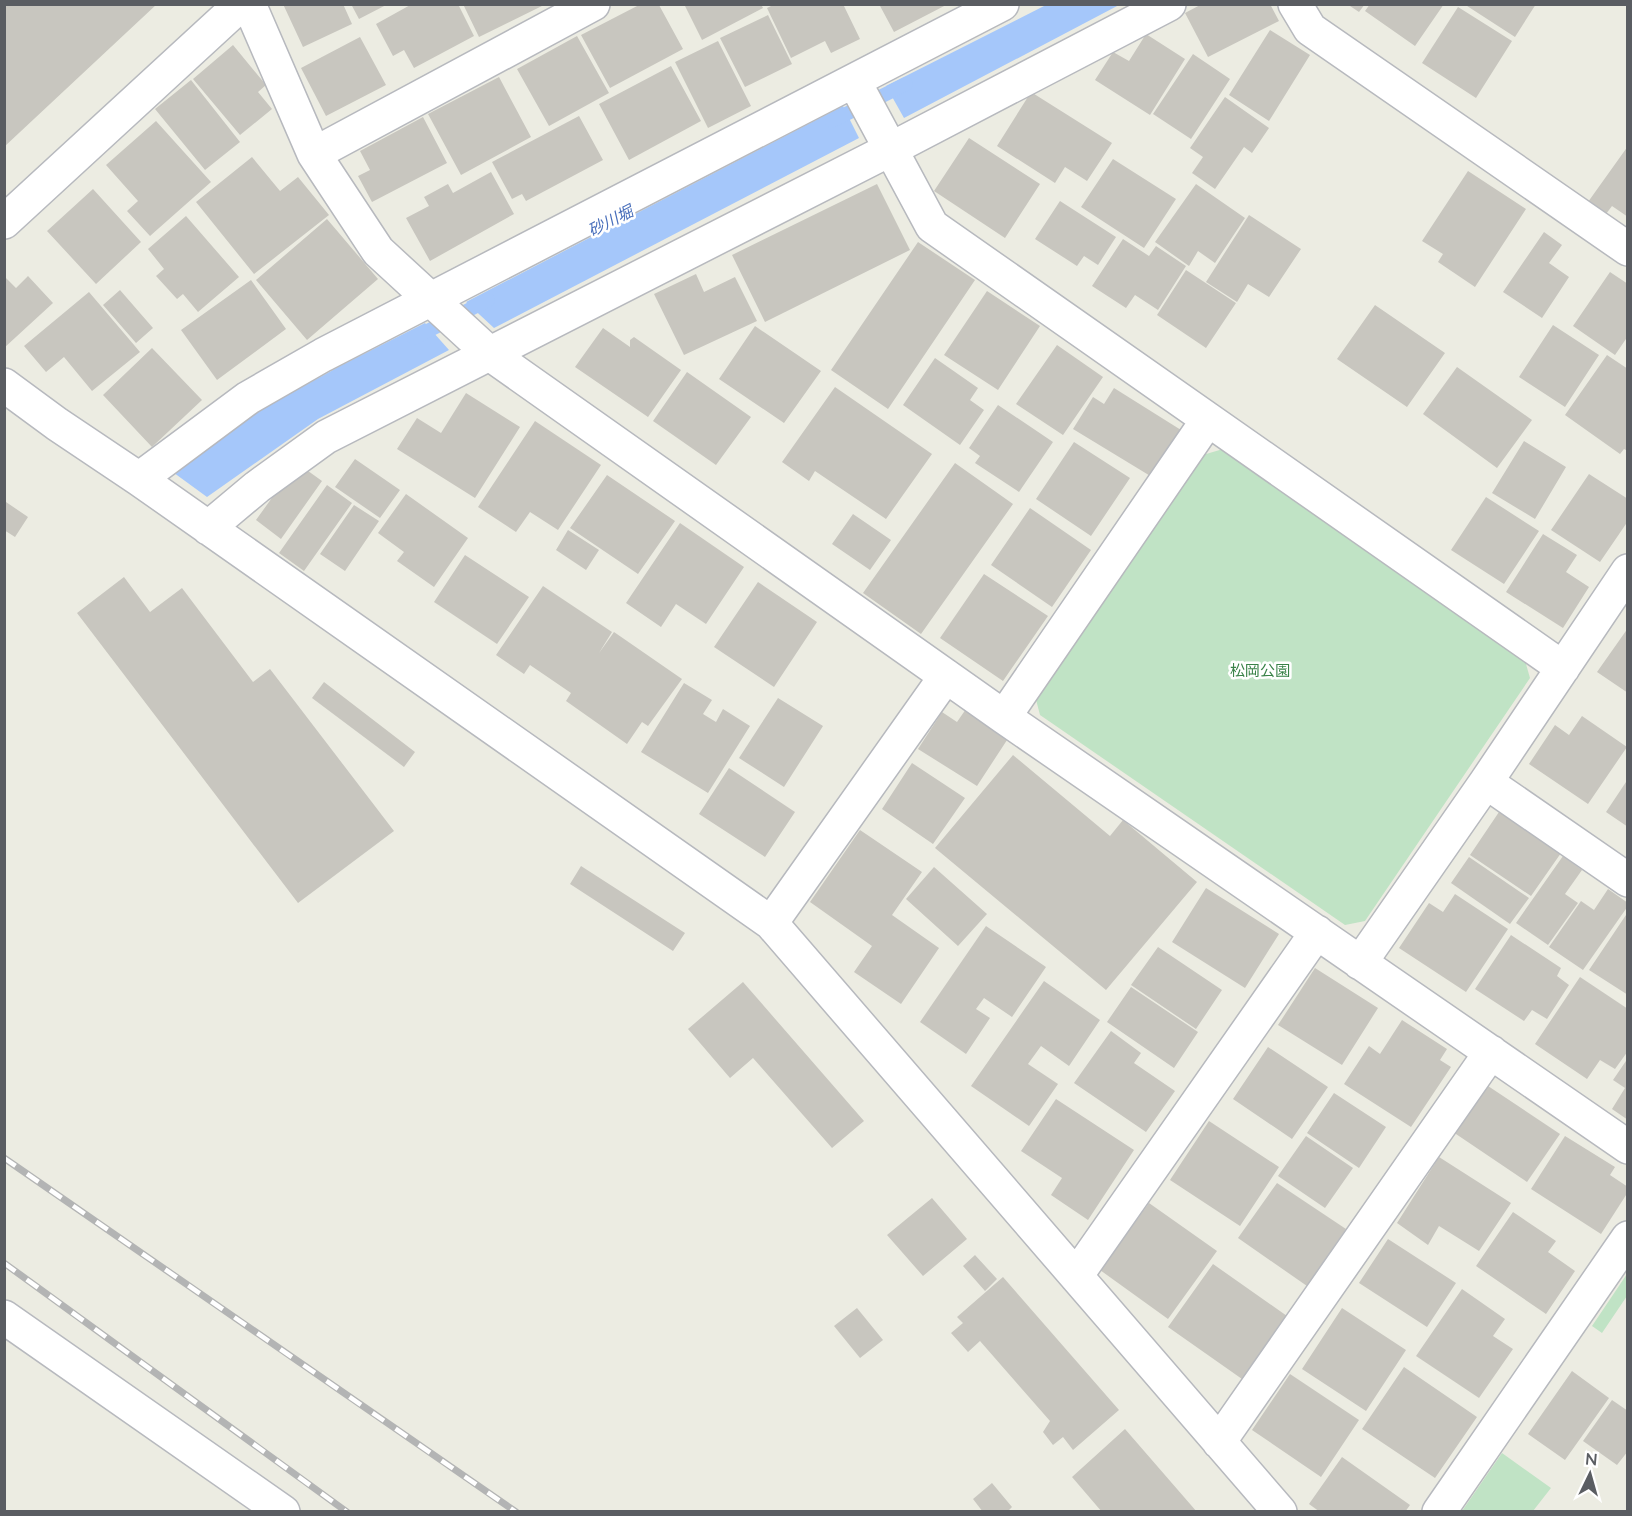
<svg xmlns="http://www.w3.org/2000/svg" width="1632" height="1516" viewBox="0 0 1632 1516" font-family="Lato,'Noto Sans JP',sans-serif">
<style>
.green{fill:#c0e3c5}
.water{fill:#a5c7fa}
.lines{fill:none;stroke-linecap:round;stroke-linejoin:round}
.stream{stroke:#a5c7fa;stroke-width:14}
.building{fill:#c8c6bf}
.minor-casing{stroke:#b7b9be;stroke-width:36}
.minor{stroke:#fff;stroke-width:33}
.rail-casing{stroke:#b3b4b4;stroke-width:7}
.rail{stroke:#fff;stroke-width:4.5;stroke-dasharray:14;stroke-linecap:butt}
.labels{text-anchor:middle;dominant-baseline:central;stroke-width:5;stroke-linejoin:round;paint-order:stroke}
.park-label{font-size:15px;fill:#398248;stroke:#fff}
.water-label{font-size:16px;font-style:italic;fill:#496fbb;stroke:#fff}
</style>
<rect width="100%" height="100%" fill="#ecece2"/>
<!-- green -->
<path class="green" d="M 1223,449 L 1524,657 L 1530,678 L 1365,921 L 1345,925 L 1040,715 L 1034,692 L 1196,457 Z
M 1627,1274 L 1627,1296 L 1602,1333 L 1592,1326 Z
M 1502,1453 L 1551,1488 L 1533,1511 L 1462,1511 Z"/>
<!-- water -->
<path class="water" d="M 1046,5 L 1119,5 L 904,118 L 886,86 Z
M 843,106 L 859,138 L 494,328 L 466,302 Z
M 425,323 L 449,350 L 318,419 L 207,497 L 170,470 L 264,408 L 342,365 Z"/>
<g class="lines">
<!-- stream -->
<path class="stream" d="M 832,121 L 906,84
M 414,338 L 488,300"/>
</g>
<!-- building -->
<path class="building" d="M 4,4 L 157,4 L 4,147 Z
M 283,4 L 343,4 L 352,24 L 303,47 Z
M 351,4 L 388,4 L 359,19 Z
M 412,4 L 458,4 L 474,36 L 414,68 L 404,50 L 393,56 L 376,24 Z
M 463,4 L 546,4 L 479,37 Z
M 684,4 L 761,4 L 763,8 L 702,40 Z
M 775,4 L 843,4 L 860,39 L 831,53 L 825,41 L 791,58 L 767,8 Z
M 879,4 L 948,4 L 894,32 Z
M 1202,4 L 1270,4 L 1279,21 L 1208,57 L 1185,13 Z
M 1347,4 L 1365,4 L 1359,12 Z
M 1370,4 L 1444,4 L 1415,46 L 1365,11 Z
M 1464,4 L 1536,4 L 1515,37 Z
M 639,5 L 659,5 L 683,49 L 610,88 L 581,35 Z
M 1458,7 L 1512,41 L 1476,98 L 1422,63 Z
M 768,15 L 792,64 L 745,87 L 720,38 Z
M 1270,30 L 1310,55 L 1269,121 L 1229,95 Z
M 1146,34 L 1185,59 L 1150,115 L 1095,80 L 1113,52 L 1129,61 Z
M 577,36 L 609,93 L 549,126 L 517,69 Z
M 360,37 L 386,85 L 326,116 L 301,68 Z
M 718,41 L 751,106 L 708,128 L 675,62 Z
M 233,45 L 266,85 L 258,92 L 272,109 L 240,135 L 193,79 Z
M 1193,54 L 1230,79 L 1191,139 L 1153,114 Z
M 671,66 L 701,121 L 629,160 L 599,104 Z
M 499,77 L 531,137 L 461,175 L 428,114 Z
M 191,80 L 240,142 L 205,170 L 155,109 Z
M 1031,92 L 1112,143 L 1087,181 L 1065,167 L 1055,183 L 997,146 Z
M 1225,97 L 1269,128 L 1252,153 L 1244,147 L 1215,189 L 1192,173 L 1203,157 L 1190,148 Z
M 579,116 L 603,160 L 526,201 L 522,194 L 512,199 L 492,162 Z
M 423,117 L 447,163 L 372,202 L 358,176 L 370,170 L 360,151 Z
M 156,121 L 211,182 L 150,236 L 127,211 L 138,201 L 106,165 Z
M 969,138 L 1040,184 L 1005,238 L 934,191 Z
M 1628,146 L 1628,217 L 1612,206 L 1606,214 L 1588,202 Z
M 252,157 L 280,191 L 298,177 L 329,215 L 254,274 L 196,202 Z
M 1113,159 L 1176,199 L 1144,248 L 1081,207 Z
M 1468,171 L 1526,209 L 1475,287 L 1438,262 L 1443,254 L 1422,241 Z
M 491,172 L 514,214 L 430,261 L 406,218 L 429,206 L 424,197 L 448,184 L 453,193 Z
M 877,184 L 910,250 L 765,322 L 732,255 Z
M 1196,184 L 1245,218 L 1215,263 L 1198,251 L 1189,266 L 1155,242 Z
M 93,189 L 141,242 L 96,284 L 47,231 Z
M 1060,201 L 1116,237 L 1098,265 L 1084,256 L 1077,266 L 1035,239 Z
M 1249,215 L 1301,249 L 1269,297 L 1248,284 L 1237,302 L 1206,282 Z
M 186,216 L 239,277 L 198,312 L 183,294 L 177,299 L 156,276 L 164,269 L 148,249 Z
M 327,219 L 378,279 L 307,340 L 256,280 Z
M 1544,232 L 1562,245 L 1549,263 L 1569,277 L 1542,318 L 1503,292 Z
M 1123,239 L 1149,256 L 1156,246 L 1186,266 L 1158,310 L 1135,295 L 1126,308 L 1092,286 Z
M 918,242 L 975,280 L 888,409 L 831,370 Z
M 1186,270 L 1236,303 L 1206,348 L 1157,315 Z
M 1610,272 L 1628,284 L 1628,336 L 1615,355 L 1573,326 Z
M 696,274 L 704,292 L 735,277 L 757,321 L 684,355 L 654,294 Z
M 4,276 L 16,288 L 28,276 L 53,303 L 4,348 Z
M 251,280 L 286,329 L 217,380 L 181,330 Z
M 120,290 L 153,328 L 136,343 L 103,305 Z
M 987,291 L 1040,326 L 998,390 L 944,355 Z
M 89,292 L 140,352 L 92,391 L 64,357 L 46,372 L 24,346 Z
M 1375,305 L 1445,353 L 1407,407 L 1337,359 Z
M 1553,325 L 1599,355 L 1565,407 L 1519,377 Z
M 755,326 L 821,371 L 784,423 L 719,379 Z
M 603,328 L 630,347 L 630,340 L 634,337 L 681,370 L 648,417 L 575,367 Z
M 1057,345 L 1103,377 L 1063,435 L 1016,404 Z
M 152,348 L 202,400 L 152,447 L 103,395 Z
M 1607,355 L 1628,369 L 1628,451 L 1624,449 L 1620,454 L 1565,415 Z
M 935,358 L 978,388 L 970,400 L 984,410 L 960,445 L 903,405 Z
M 1457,367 L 1532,420 L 1497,468 L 1423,414 Z
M 687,372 L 751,417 L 716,465 L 653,421 Z
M 835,387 L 932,454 L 886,519 L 815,471 L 809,481 L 782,462 Z
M 1114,388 L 1181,430 L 1152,477 L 1073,429 L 1093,397 L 1104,404 Z
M 466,393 L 520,427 L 475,498 L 397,449 L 417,418 L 441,433 Z
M 998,405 L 1053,442 L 1019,492 L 975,463 L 980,456 L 969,448 Z
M 535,421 L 601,465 L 558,530 L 530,512 L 516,532 L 478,507 Z
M 1524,441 L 1566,467 L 1535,519 L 1492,493 Z
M 1074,442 L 1130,478 L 1091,536 L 1036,499 Z
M 355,459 L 400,490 L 380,518 L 335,487 Z
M 297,463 L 322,481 L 281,539 L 256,520 Z
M 955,463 L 1013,504 L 921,634 L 863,593 Z
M 1589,474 L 1628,499 L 1628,521 L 1600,562 L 1551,530 Z
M 607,475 L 675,521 L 638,574 L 570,528 Z
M 327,485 L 352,503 L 304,571 L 279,553 Z
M 406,494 L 468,538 L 434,587 L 397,561 L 404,552 L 378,533 Z
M 1486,497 L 1539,531 L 1504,584 L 1451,550 Z
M 6,502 L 28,517 L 15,537 L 4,530 Z
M 354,505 L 379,521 L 345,571 L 320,554 Z
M 1030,508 L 1091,550 L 1052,607 L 991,565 Z
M 853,514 L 891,540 L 870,570 L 832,544 Z
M 680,523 L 744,567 L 706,624 L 676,604 L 661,627 L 626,603 Z
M 568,530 L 599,550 L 586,570 L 556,550 Z
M 1543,534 L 1577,555 L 1566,572 L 1589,587 L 1563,628 L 1506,592 Z
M 465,555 L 529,597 L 497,644 L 434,602 Z
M 984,574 L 1048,616 L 1003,681 L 940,638 Z
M 124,577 L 150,612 L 182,588 L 253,682 L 270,669 L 394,831 L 298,903 L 77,613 Z
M 758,582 L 817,622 L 774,687 L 714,647 Z
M 543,586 L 612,632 L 599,653 L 614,632 L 682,679 L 648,726 L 642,722 L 627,744 L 566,701 L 571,693 L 530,665 L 524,674 L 496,655 Z
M 1628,628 L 1628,693 L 1597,672 Z
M 324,682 L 415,752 L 404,767 L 312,698 Z
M 684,683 L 712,700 L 703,714 L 716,722 L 723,709 L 750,726 L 708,793 L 641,752 Z
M 778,698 L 823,726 L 784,787 L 739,758 Z
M 966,709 L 1009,737 L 977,786 L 918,749 L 942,712 L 957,722 Z
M 1582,716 L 1627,747 L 1588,804 L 1529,764 L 1555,725 L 1569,735 Z
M 1013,755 L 1110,836 L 1123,820 L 1197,882 L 1106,990 L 935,848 Z
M 912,763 L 965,798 L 933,844 L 882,809 Z
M 729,768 L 795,812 L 765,857 L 699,814 Z
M 1628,779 L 1628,827 L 1606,812 Z
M 1499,812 L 1561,853 L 1531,896 L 1470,855 Z
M 860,830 L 922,872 L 892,915 L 939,948 L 901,1004 L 854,972 L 872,946 L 810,902 Z
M 1563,856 L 1582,870 L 1565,894 L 1578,903 L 1548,945 L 1516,923 Z
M 1469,857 L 1529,898 L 1510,924 L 1451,883 Z
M 581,866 L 685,933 L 673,951 L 570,884 Z
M 934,867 L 987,914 L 958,946 L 906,899 Z
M 1206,888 L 1279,934 L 1245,988 L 1172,942 Z
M 1608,889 L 1628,903 L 1628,906 L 1583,970 L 1549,947 L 1581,901 L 1594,910 Z
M 1455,894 L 1508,929 L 1466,992 L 1399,948 L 1429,903 L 1443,912 Z
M 1628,912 L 1628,995 L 1589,970 Z
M 986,926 L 1046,967 L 1012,1017 L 984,998 L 976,1009 L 990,1018 L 966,1054 L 920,1022 Z
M 1511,935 L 1561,968 L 1557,976 L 1569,985 L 1547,1019 L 1532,1010 L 1524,1021 L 1475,989 Z
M 1158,947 L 1222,990 L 1196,1029 L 1131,985 Z
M 1315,968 L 1378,1008 L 1342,1065 L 1278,1025 Z
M 1580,977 L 1628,1009 L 1628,1051 L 1615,1069 L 1600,1060 L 1587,1079 L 1535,1044 Z
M 1044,981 L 1100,1020 L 1069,1066 L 1041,1046 L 1028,1064 L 1058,1084 L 1029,1126 L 971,1086 Z
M 743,982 L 864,1121 L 832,1148 L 753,1058 L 730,1078 L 688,1029 Z
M 1131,987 L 1198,1032 L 1174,1068 L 1107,1022 Z
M 1402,1020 L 1447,1049 L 1440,1060 L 1451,1067 L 1411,1127 L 1344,1084 L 1369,1046 L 1380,1054 Z
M 1111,1031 L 1141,1053 L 1134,1063 L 1175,1091 L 1146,1132 L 1074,1083 Z
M 1268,1047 L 1328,1087 L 1292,1139 L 1233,1099 Z
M 1628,1058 L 1628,1120 L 1612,1109 L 1625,1088 L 1613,1080 Z
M 1485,1084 L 1560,1134 L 1527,1182 L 1453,1132 Z
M 1334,1093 L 1386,1127 L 1359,1168 L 1307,1133 Z
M 1056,1099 L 1134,1150 L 1088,1220 L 1051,1195 L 1062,1178 L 1021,1151 Z
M 1209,1121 L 1279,1167 L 1240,1226 L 1170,1180 Z
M 1306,1136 L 1353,1168 L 1325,1208 L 1278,1176 Z
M 1565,1136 L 1615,1167 L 1610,1175 L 1628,1187 L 1628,1192 L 1601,1234 L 1531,1189 Z
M 1439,1157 L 1511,1203 L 1479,1251 L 1439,1226 L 1428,1245 L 1397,1223 Z
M 1277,1183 L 1346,1229 L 1307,1286 L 1238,1238 Z
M 932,1198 L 967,1239 L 923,1276 L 887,1235 Z
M 1149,1203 L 1217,1251 L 1168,1319 L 1100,1270 Z
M 1513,1212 L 1556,1241 L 1548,1252 L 1575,1271 L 1546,1314 L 1476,1266 Z
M 1388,1239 L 1456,1283 L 1427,1327 L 1359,1283 Z
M 975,1255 L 997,1279 L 985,1291 L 963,1266 Z
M 1213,1264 L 1287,1316 L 1242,1379 L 1168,1327 Z
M 1003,1277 L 1119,1410 L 1073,1450 L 1063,1437 L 1053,1445 L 1043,1432 L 1050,1421 L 980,1341 L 968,1352 L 951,1333 L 963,1323 L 957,1317 Z
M 1462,1289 L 1505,1319 L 1493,1336 L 1513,1349 L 1479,1398 L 1416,1356 Z
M 857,1308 L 883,1340 L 860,1358 L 834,1326 Z
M 1342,1308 L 1406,1350 L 1366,1411 L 1302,1369 Z
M 1404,1367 L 1477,1417 L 1435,1478 L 1362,1429 Z
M 1572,1371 L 1609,1398 L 1565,1460 L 1528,1434 Z
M 1290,1374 L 1359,1420 L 1321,1477 L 1252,1430 Z
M 1612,1400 L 1628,1411 L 1628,1451 L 1617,1465 L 1583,1441 Z
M 1125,1429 L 1197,1512 L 1102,1512 L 1072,1477 Z
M 1342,1457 L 1410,1505 L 1405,1512 L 1320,1512 L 1309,1504 Z
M 992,1483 L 1012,1507 L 1007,1512 L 983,1512 L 973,1499 Z"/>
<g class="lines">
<!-- minor casing -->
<g class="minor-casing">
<path id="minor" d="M 249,4 L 314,154 L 378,251 L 490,354 L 1004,717 L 1628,1147
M 1295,4 L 1310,29 L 1628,249
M 854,81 L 932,226 L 1563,668
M 314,154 L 593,4
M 4,222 L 241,4
M 4,385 L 57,424 L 139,479 L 771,923 L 1280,1512
M 139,479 L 248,398 L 323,355 L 1002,4
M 208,528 L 257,487 L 326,437 L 891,149 L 1169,4
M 1004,717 L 1207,421
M 1486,782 L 1628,880
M 771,923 L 946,676
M 1360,963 L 1486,782 L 1628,571
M 1076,1276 L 1317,932
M 4,1317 L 283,1512
M 1219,1442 L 1491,1052
M 1439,1512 L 1628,1238"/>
</g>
<!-- minor -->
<use href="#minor" class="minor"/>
<!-- rail casing -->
<g class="rail-casing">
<path id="rail" d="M 4,1158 L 516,1512
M 4,1263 L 347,1512"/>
</g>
<!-- rail -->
<use href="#rail" class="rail"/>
</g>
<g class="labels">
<!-- park labels -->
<g class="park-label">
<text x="1260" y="670">松岡公園</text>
</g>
<!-- water labels -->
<g class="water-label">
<text transform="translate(610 220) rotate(-27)">砂川堀</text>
</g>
</g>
<!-- border -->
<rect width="1632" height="1516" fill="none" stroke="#5a5d62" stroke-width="12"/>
<!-- north arrow -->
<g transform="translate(1590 1474) rotate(5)" stroke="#ffffff" stroke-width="4.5" paint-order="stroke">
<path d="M0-4.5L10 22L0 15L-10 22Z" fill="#5a5d62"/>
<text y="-9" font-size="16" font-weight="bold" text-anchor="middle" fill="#5a5d62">N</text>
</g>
</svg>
